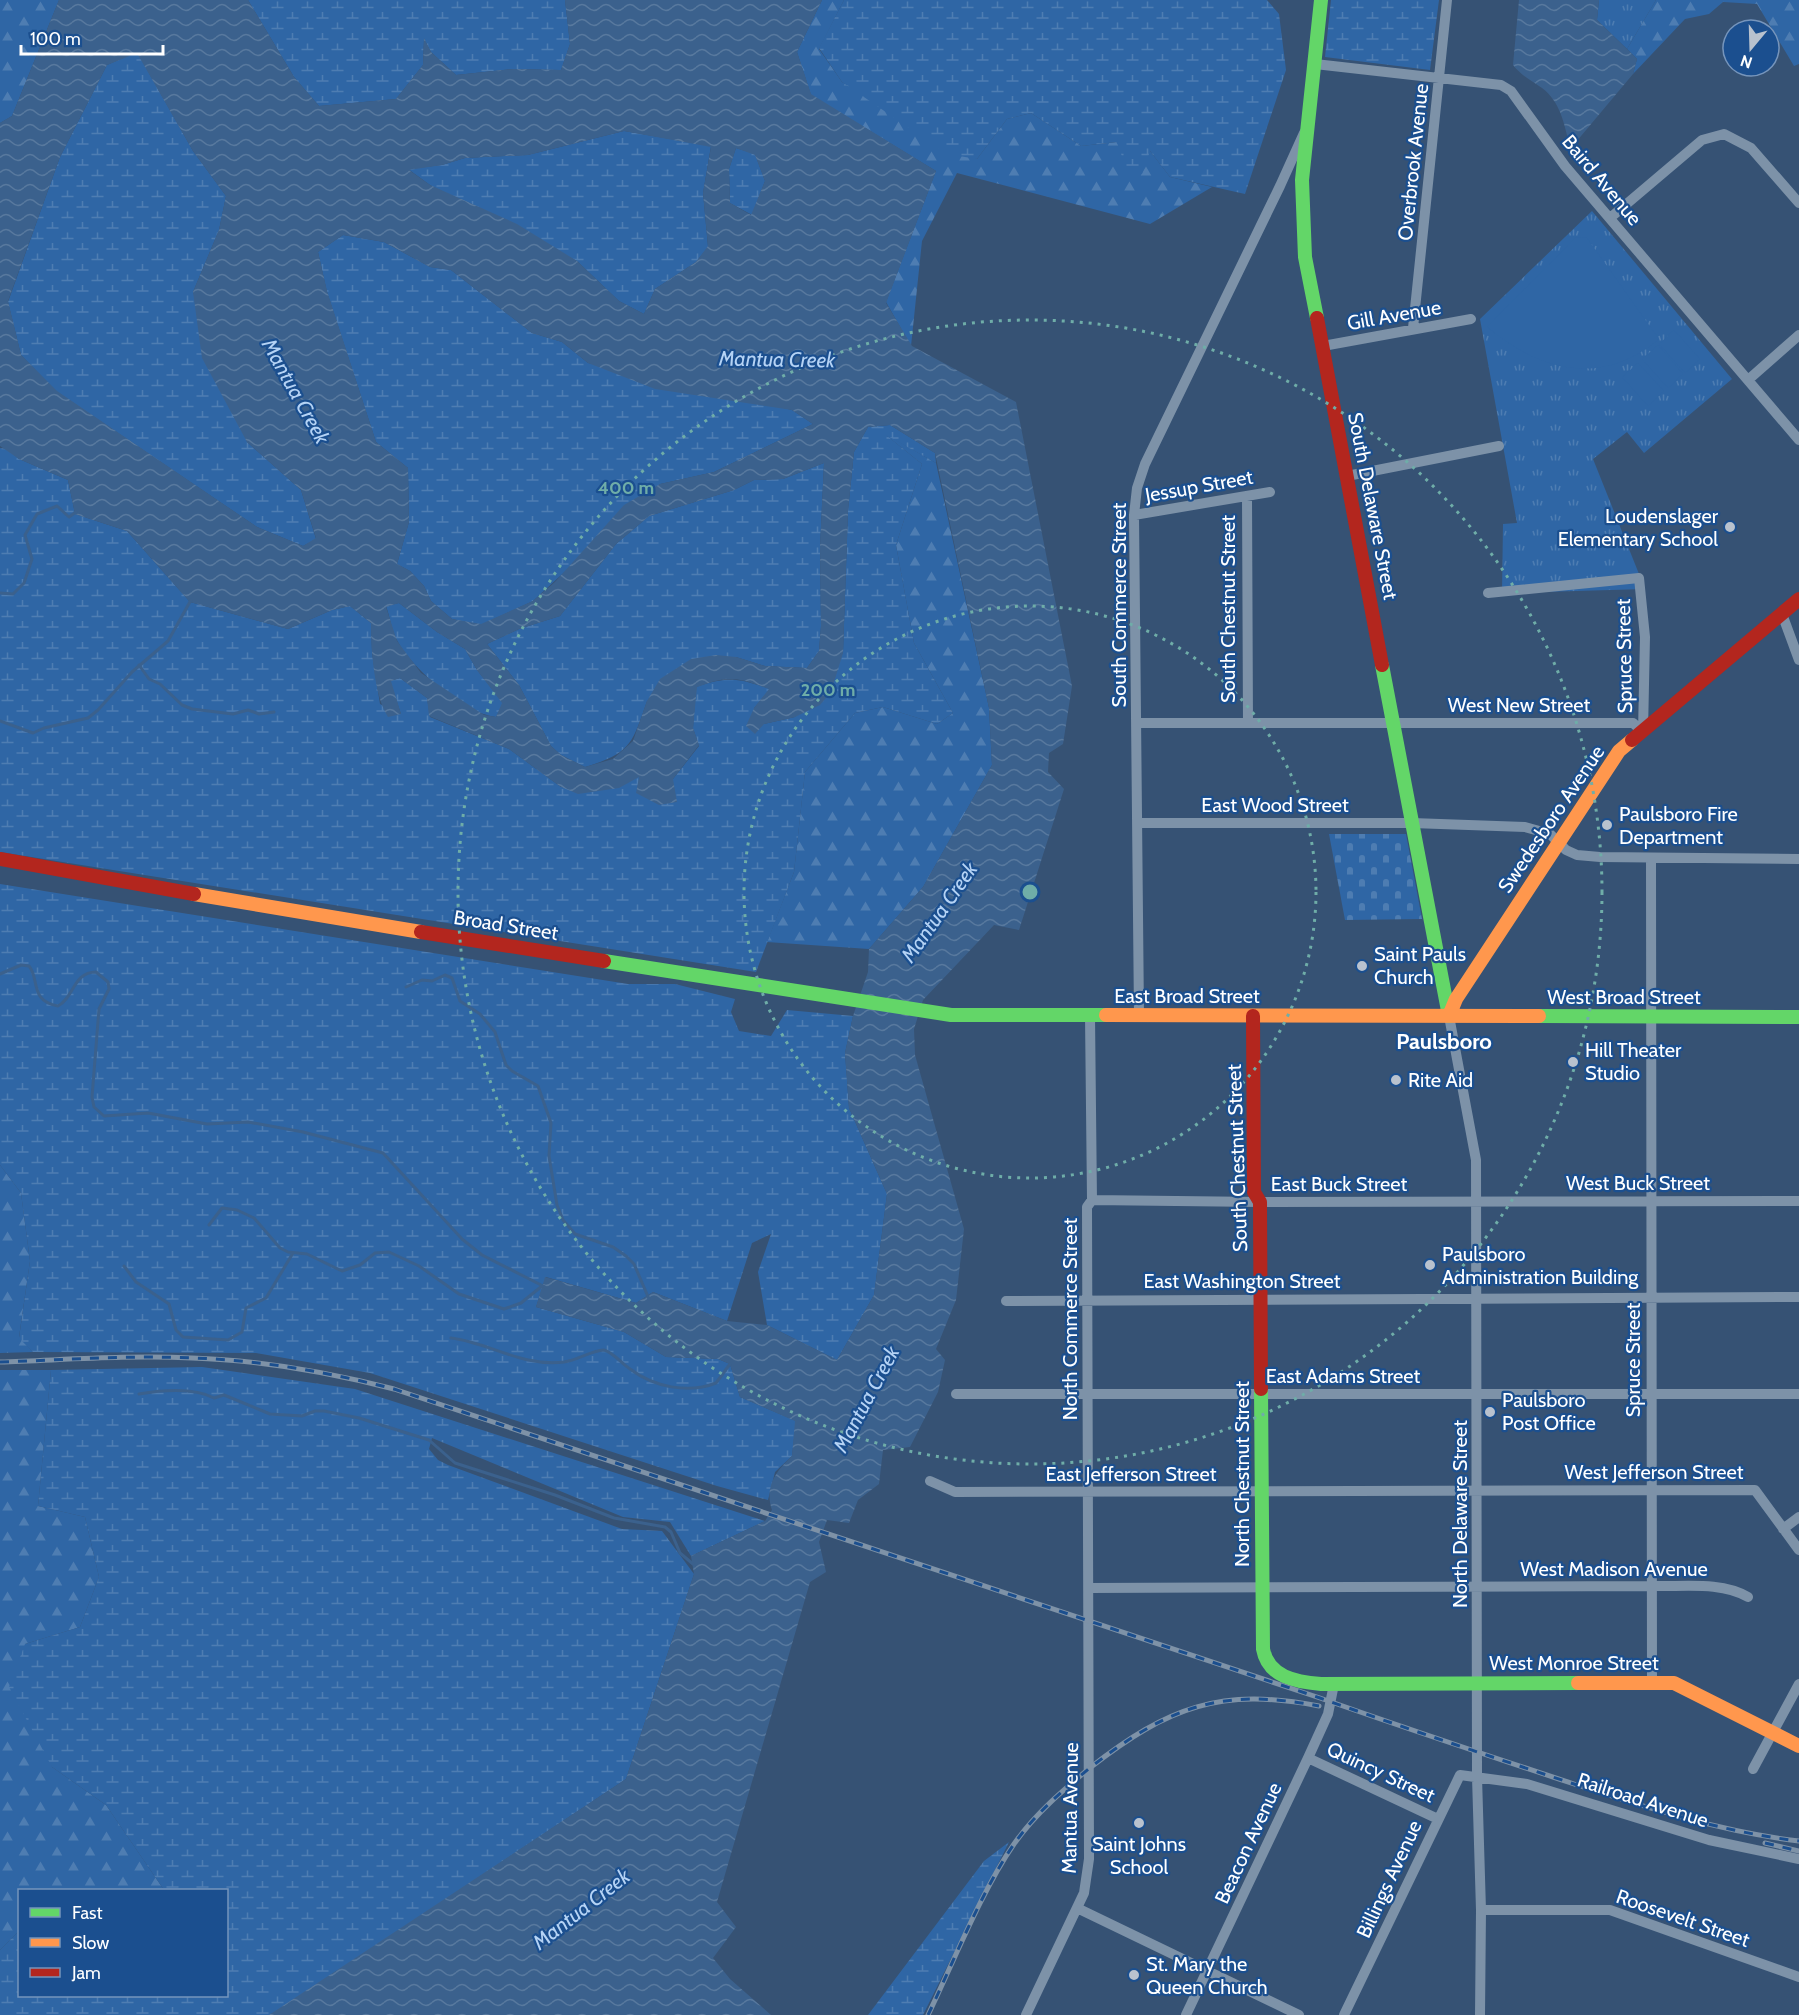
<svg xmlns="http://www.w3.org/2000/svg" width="1799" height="2015" viewBox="0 0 1799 2015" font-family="Cabin,sans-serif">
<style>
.grass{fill:url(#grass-tufts)}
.forest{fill:url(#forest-firs)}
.wetland{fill:url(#wetland-marsh)}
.cemetery{fill:url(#cemetery-stones)}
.pitch{fill:#2f66a5}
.water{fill:url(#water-waves);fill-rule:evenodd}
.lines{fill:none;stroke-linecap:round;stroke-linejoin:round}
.stream{stroke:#3b618d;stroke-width:3}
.street{stroke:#7d92a8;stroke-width:10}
.fast{stroke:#63d668;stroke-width:14}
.slow{stroke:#ff974d;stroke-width:14}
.jam{stroke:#b3261e;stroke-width:14}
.rail-casing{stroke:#7e92a7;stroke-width:5}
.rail{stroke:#1b4f8f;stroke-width:3;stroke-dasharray:9;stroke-linecap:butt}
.ring{fill:none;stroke:#6fada8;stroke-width:3;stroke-dasharray:3 6}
.poi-dot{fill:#b9c2ce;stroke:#1b4f8f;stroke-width:2}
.labels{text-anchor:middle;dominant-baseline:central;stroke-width:4.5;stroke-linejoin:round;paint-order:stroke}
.street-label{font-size:20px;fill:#fff;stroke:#1b4f8f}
.poi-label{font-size:20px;fill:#fff;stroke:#1b4f8f;text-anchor:start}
.water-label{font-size:21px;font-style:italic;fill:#b5d3f5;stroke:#1b4f8f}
.quarter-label{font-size:22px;font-weight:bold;fill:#fff;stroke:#1b4f8f}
.centre{fill:#6fada8;stroke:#1b4f8f;stroke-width:3}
.ring-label{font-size:18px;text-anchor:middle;font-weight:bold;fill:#6fada8;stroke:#1b4f8f;stroke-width:4.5;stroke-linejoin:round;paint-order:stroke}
</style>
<defs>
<pattern id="grass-tufts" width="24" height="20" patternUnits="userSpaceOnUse" patternTransform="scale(1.5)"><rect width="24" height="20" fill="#2f66a5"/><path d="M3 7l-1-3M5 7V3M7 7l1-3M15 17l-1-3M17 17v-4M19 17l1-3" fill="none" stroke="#4e7db2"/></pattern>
<pattern id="forest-firs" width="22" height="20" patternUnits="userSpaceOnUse" patternTransform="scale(1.5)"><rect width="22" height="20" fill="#2f66a5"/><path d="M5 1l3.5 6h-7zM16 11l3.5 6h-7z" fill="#4e7db2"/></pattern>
<pattern id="wetland-marsh" width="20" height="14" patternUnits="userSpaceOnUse" patternTransform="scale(1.5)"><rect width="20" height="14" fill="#2f66a5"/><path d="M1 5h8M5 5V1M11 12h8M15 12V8" fill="none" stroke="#4e7db2"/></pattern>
<pattern id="cemetery-stones" width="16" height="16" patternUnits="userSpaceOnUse" patternTransform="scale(1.5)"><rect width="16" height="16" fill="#2f66a5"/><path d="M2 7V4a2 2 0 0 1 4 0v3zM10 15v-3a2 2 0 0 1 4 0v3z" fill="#4e7db2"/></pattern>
<pattern id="water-waves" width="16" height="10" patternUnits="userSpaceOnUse" patternTransform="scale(1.5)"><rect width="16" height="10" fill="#3b618d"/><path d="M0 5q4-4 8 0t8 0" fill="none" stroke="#58799e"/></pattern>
</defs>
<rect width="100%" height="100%" fill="#365274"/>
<!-- grass -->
<path class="grass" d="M 1599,0 L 1656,0 L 1627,49 L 1597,20 Z
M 1592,211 L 1732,379 L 1644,453 L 1627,432 L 1593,459 L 1645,589 L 1502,593 L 1503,524 L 1517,523 L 1480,319 Z"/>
<!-- forest -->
<path class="forest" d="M 0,0 L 59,0 L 12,116 L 0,123 Z
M 822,0 L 844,0 L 819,49 L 842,82 L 977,159 L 1007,119 L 1031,113 L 1081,146 L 1117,142 L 1150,151 L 1170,177 L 1212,187 L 1150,224 L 957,173 L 922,241 L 911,346 L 886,302 L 936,171 L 811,95 L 797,52 Z
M 1656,0 L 1799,0 L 1799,64 L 1794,66 L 1757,4 L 1723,2 L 1709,14 L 1685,19 L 1633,74 L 1637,59 L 1627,49 Z
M 882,432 L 936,463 L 989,708 L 992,765 L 923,887 L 869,949 L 767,942 L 794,872 L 805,772 L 855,713 L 883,707 L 937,724 L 953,713 L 914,643 L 896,545 L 922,464 Z
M 0,1165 L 21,1193 L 30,1261 L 19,1337 L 33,1352 L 0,1353 Z
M 0,1370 L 51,1370 L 38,1506 L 85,1517 L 99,1577 L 80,1627 L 25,1644 L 52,1767 L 106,1805 L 164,1890 L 20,1890 L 19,1931 L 0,1950 Z"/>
<!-- wetland -->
<path class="wetland" d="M 248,0 L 565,0 L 570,44 L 561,70 L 513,69 L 456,75 L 431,52 L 424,39 L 423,65 L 396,99 L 319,106 L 294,77 Z
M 844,0 L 1267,0 L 1279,14 L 1286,70 L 1245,194 L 1170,177 L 1150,151 L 1142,174 L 1127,171 L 1117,142 L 1081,146 L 1031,113 L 1007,119 L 977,159 L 947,154 L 842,82 L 819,48 Z
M 1331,0 L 1439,0 L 1430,70 L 1325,57 Z
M 137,52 L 193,151 L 226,196 L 219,230 L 193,292 L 247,442 L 301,490 L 316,539 L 303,546 L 257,527 L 56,391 L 21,355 L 8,302 L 60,157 L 107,65 Z
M 624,131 L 711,146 L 703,193 L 708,247 L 696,262 L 655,289 L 644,314 L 619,301 L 577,261 L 430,185 L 408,169 L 442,165 L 465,158 L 528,155 Z
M 736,148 L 755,154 L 765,181 L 752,215 L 730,203 L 729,169 Z
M 343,235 L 384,242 L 430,267 L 451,270 L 532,333 L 562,342 L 588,363 L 792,410 L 813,424 L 714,472 L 660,484 L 533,601 L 481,625 L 452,619 L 431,601 L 424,586 L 410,571 L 397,564 L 409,522 L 408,468 L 376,442 L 327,292 L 318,252 Z
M 890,425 L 935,453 L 936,463 L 886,435 L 922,464 L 896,545 L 914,643 L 953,713 L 937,724 L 883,707 L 855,713 L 805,772 L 794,872 L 756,972 L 0,852 L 0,448 L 7,449 L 19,459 L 68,480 L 75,514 L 127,531 L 190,602 L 288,629 L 332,610 L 350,606 L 371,623 L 372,653 L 380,704 L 401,714 L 390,681 L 400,678 L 427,698 L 430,717 L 509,749 L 561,787 L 640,776 L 673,779 L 699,746 L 693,728 L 696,687 C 727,676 739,678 770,689 L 754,708 L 764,724 L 795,717 L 843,653 L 848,511 L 854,452 L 868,427 Z
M 824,463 L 820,547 L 821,626 L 819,651 L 807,668 L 765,666 L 736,657 L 647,701 C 632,744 631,753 585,767 L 561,755 L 551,746 L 519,685 L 487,644 L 519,629 L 560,616 L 616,544 L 649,516 L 734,490 L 754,480 L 783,479 Z
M 399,603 L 437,632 L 465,649 L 477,670 L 503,703 L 496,717 C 463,713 414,670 398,642 C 392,632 390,617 386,606 Z
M 0,884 L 628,984 L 675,984 L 735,999 L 731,1012 L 739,1031 L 771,1036 L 787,1010 L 853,1016 L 845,1053 L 849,1108 L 887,1194 L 874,1295 L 837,1360 L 767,1325 L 758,1272 L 771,1234 L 752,1243 L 727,1321 L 653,1292 L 636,1303 L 546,1277 L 536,1307 L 624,1332 L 666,1357 L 718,1359 L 730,1364 L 740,1397 L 796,1421 L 792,1456 L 775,1472 L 768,1500 L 717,1486 L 370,1373 L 256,1353 L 33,1352 L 19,1338 L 30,1261 L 21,1193 L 0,1165 Z
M 202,1367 L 355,1389 L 765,1521 L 691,1556 L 670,1522 L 623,1517 L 432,1438 L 429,1449 L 438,1460 L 448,1465 L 622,1529 L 662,1531 L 694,1574 L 626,1779 L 279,2010 L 269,2015 L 0,2015 L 0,1950 L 19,1931 L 20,1996 L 226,1996 L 226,1890 L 164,1890 L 106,1805 L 52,1767 L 9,1687 L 25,1644 L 80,1627 L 99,1577 L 85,1517 L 38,1506 L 51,1370 Z
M 1009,1842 L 923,2015 L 868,2015 L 984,1861 Z"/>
<!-- cemetery -->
<path class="cemetery" d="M 1329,834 L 1406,834 L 1422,919 L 1345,920 Z"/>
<!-- pitch -->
<path class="pitch" d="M 1576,237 L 1587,238 L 1659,339 C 1602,387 1541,372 1487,327 Z
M 1674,330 L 1700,359 L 1685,373 L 1659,344 Z
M 1658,345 L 1683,374 L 1668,388 L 1642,359 Z
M 1638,363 L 1664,391 L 1648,406 L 1622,377 Z"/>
<!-- water -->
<path class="water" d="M 59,0 L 248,0 L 294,77 L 319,106 L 396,99 L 423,65 L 424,38 L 431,52 L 456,75 L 513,69 L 561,70 L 570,44 L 565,0 L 822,0 L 797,52 L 811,94 L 936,171 L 886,303 L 912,346 L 1016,402 L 1072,686 L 1063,744 L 1049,753 L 1048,772 L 1064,789 L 1019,930 L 994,925 L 923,1000 L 914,1029 L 915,1055 L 964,1229 L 956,1300 L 936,1349 L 945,1360 L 938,1392 L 910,1447 L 883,1450 L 879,1484 L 858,1500 L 849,1523 L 827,1520 L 819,1542 L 826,1572 L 810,1582 L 717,1902 L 736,1927 L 713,1958 L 730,1979 L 771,2015 L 269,2015 L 626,1779 L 694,1574 L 691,1556 L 765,1521 L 772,1510 C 764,1487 776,1471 792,1456 L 795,1421 L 740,1397 L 730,1364 L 718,1359 L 666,1357 L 624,1332 L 536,1307 L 545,1277 L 636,1303 L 653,1292 L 727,1321 L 767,1325 L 837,1360 L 874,1295 L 887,1194 L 849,1108 L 845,1053 L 853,1016 L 868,972 L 869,949 L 923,887 L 992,765 L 989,708 L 935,453 L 890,425 L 868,427 L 854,452 L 848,511 L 843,653 L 831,692 L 820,705 L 795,717 L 764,724 L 755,734 L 746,726 L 754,708 L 769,689 C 737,677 729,675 697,687 L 693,728 L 699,745 L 673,779 L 677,802 L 659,805 L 636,793 L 639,777 L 619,788 L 578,794 L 561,787 L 509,749 L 429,716 L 427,698 L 400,678 L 391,681 L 401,714 L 388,717 C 374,695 371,650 371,623 L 350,606 L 332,610 L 288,629 L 190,602 L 127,531 L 75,514 L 68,480 L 19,459 L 0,446 L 0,123 L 12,116 ZM 137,53 L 193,151 L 226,196 L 219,230 L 193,292 L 202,358 L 247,442 L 301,490 L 316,538 L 303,546 L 257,527 L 57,391 L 21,355 L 8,301 L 60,157 L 107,65 ZM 624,131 L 711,147 L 703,193 L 708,246 L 696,262 L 655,289 L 644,314 L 619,301 L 577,261 L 517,224 L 430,185 L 409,170 L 442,165 L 465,158 L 528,155 ZM 736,148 L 755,155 L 765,181 L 751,215 L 730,203 L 729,169 ZM 343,235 L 384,242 L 430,267 L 451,270 L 532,333 L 562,342 L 588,363 L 655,389 L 792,410 L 813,424 L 714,472 L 660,484 L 624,505 L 555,582 L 533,601 L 481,624 L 452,619 L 431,601 L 424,586 L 410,571 L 397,564 L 409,522 L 408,468 L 376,442 L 327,291 L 318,252 ZM 824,463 L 820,547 L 821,626 L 819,651 L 807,668 L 765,666 L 736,657 L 716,655 L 691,659 L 660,679 L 647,701 L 633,741 L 613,759 L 585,767 L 561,755 L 551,746 L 519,685 L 487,644 L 519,629 L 560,616 L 616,544 L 649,516 L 734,490 L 754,480 L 783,479 ZM 399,603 L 437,632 L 465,649 L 477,670 L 502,703 L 496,717 L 484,715 L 421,673 L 397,641 L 386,607 Z
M 1519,0 L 1599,0 L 1597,20 L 1637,59 L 1633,74 L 1576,142 L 1568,139 C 1563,118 1558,98 1539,86 C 1529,79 1521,75 1513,65 Z"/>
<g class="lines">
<!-- stream -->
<path class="stream" d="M 0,593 L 13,594 L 24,583 L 32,559 L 25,535 L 37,514 L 57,506 L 69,517 L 76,512
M 139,665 L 149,679 L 160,684 L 182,705 L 192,709 L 233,714 L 248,710 L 259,714 L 274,712
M 0,721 L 33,733 L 44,728 L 88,718 L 98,710 L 132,672 L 168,641 L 191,600
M 0,974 L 21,965 L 29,966 C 40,979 29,1001 58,1006 C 74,998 73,972 96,972 L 108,982 L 109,989 L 99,1009 L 92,1097 L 94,1107 L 104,1116 L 148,1113 L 207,1124 L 248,1122 L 303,1132 L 383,1153 L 462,1239 L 482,1255 L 545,1287
M 406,987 L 422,980 L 432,981 L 445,975 L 452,978 L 460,1001 L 480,1014 L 495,1032 L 506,1065 L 512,1071 L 538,1086 L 551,1123 L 549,1156 L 557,1205 L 563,1220 L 575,1234 L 613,1247 L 626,1256 L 634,1264 L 649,1299
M 209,1225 L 222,1208 L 237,1210 L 254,1218 L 280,1248 L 288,1252 L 307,1254 L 342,1271 L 360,1265 L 375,1253 L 389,1252 L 419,1266 L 459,1294 L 504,1309 L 521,1303 L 542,1286
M 124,1266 L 136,1282 L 169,1304 L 176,1330 L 183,1337 L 228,1340 L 242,1332 L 246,1308 L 266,1298 L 293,1253
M 451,1338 C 491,1343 521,1367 564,1362 C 578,1360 590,1351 604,1350 C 614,1353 621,1363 630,1369 C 654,1387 688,1394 716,1383 L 730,1364
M 139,1394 C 163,1390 193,1387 214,1398 L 224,1395 L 270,1414 L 302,1416 L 315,1411 L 324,1411 L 359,1418 L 429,1440 L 455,1463 L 555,1495 L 614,1518 L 665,1527 L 671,1532 L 680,1553 L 693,1564"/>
<!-- street -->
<path class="street" d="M 1315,64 L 1501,85 L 1511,91 L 1565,166 L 1799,440
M 1610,218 L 1702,140 L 1724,134 L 1751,148 L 1799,203
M 1413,328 L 1447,0
M 1323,346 L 1471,319
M 1748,380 L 1799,335
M 1347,476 L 1499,446
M 1247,496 L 1248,723
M 1134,515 L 1270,492
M 1488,593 L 1639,578 L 1645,637 L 1643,732
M 1782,614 L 1799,660
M 1137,723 L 1633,723 L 1643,732
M 1138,823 L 1412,823 L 1525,827 L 1550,834 L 1566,850 L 1577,855 L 1600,857 L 1799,859
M 1651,858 L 1652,1682
M 1139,1016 L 1134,515 L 1137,488 L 1145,464 L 1280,186 L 1304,133
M 1449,1016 L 1476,1160 L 1477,1777 L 1481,1910 L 1480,2015
M 1092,1200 L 1260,1202 L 1799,1201
M 1006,1301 L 1799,1297
M 956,1394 L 1799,1394
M 930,1481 L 955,1492 L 1755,1490 L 1799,1550
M 1783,1529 L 1799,1517
M 1089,1588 L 1651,1586 C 1683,1587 1721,1581 1748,1597
M 1308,1758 L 1438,1819
M 1753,1769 L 1799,1684
M 1077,1908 L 1299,2015
M 1481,1910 L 1610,1910 L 1799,1977
M 1026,2015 L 1084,1893 L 1089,1859 L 1087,1207 L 1092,1200 L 1090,1016
M 1186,2015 L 1308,1758 L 1328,1714 L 1334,1684
M 1344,2015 L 1460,1775 L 1527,1784 L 1709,1840 L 1799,1859"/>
<!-- fast -->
<path class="fast" d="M 1317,318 L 1305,257 L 1302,180 L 1321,0
M 1382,665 L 1449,1016
M 604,961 L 951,1015 L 1106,1015
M 1539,1016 L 1799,1017
M 1261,1389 L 1263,1649 C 1268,1677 1296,1682 1321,1684 L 1578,1683"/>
<!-- slow -->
<path class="slow" d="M 194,894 L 421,932
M 1106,1015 L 1539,1016
M 1449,1016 L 1456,999 L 1619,751 L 1632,740
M 1578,1683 L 1674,1683 L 1799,1746"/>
<!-- jam -->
<path class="jam" d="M 1317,318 L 1382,665
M 1632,740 L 1799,599
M 0,859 L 194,894
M 421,932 L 604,961
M 1253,1016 L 1254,1192 L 1260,1202 L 1261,1389"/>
<!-- rail casing -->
<g class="rail-casing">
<path id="rail" d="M 0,1362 C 64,1360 128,1355 192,1358 C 260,1360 328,1372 394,1389 L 1320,1698 C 1405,1728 1489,1756 1574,1784 C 1648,1808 1722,1832 1799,1841
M 1765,1843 L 1799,1851
M 928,2015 C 954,1961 981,1892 1014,1844 C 1035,1814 1063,1790 1091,1767 C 1168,1707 1221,1687 1319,1706"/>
</g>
<!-- rail -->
<use href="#rail" class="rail"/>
</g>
<!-- distance rings -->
<g class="ring">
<circle cx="1030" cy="892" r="286"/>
<circle cx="1030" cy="892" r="572"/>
</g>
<!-- markers -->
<g class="poi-dot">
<circle cx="1730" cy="527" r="6"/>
<circle cx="1607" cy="825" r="6"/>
<circle cx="1362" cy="966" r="6"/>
<circle cx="1573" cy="1062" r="6"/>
<circle cx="1396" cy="1080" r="6"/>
<circle cx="1430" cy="1265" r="6"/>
<circle cx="1490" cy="1412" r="6"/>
<circle cx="1139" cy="1823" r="6"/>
<circle cx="1134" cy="1975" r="6"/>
</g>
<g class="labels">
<!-- street labels -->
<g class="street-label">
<text transform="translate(1413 162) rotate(-84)">Overbrook Avenue</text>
<text transform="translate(1602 180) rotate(50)">Baird Avenue</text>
<text transform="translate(1394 315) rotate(-10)">Gill Avenue</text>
<text transform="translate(1199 486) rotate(-10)">Jessup Street</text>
<text transform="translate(1373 506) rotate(79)">South Delaware Street</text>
<text transform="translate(1119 605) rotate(-90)">South Commerce Street</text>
<text transform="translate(1228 609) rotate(-90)">South Chestnut Street</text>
<text transform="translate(1624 656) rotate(-91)">Spruce Street</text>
<text x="1519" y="705">West New Street</text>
<text x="1275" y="805">East Wood Street</text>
<text transform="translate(1551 819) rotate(-56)">Swedesboro Avenue</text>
<text transform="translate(506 925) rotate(9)">Broad Street</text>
<text x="1187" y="996">East Broad Street</text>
<text x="1624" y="997">West Broad Street</text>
<text transform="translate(1237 1158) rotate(-92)">South Chestnut Street</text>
<text x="1638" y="1183">West Buck Street</text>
<text x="1339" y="1184">East Buck Street</text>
<text x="1242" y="1281">East Washington Street</text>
<text transform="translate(1070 1319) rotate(-90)">North Commerce Street</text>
<text transform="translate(1633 1360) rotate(-90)">Spruce Street</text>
<text x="1343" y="1376">East Adams Street</text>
<text x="1654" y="1472">West Jefferson Street</text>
<text x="1131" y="1474">East Jefferson Street</text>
<text transform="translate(1242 1474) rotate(-90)">North Chestnut Street</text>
<text transform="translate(1460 1514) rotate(-90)">North Delaware Street</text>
<text x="1614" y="1569">West Madison Avenue</text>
<text x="1574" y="1663">West Monroe Street</text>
<text transform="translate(1381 1772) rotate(25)">Quincy Street</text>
<text transform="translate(1643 1800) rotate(18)">Railroad Avenue</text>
<text transform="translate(1070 1808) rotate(-89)">Mantua Avenue</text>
<text transform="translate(1248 1843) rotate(-65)">Beacon Avenue</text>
<text transform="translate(1389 1879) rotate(-65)">Billings Avenue</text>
<text transform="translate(1683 1918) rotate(19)">Roosevelt Street</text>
</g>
<!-- poi labels -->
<g class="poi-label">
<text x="1718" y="516" text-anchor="end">Loudenslager<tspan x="1718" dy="23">Elementary School</tspan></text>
<text x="1619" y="814">Paulsboro Fire<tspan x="1619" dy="23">Department</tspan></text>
<text x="1374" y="954">Saint Pauls<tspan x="1374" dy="23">Church</tspan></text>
<text x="1585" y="1050">Hill Theater<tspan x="1585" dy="23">Studio</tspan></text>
<text x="1408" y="1080">Rite Aid</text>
<text x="1442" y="1254">Paulsboro<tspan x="1442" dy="23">Administration Building</tspan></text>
<text x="1502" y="1400">Paulsboro<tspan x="1502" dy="23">Post Office</tspan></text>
<text x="1139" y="1844" text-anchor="middle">Saint Johns<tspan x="1139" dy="23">School</tspan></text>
<text x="1146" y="1964">St. Mary the<tspan x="1146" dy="23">Queen Church</tspan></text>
</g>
<!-- water labels -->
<g class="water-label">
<text transform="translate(777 359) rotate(1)">Mantua Creek</text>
<text transform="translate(296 391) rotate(61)">Mantua Creek</text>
<text transform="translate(939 912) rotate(-55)">Mantua Creek</text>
<text transform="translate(866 1399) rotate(-62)">Mantua Creek</text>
<text transform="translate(581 1909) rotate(-38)">Mantua Creek</text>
</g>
<!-- quarter labels -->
<g class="quarter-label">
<text x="1444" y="1041">Paulsboro</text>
</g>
</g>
<circle cx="1030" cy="892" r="9" class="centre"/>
<g class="ring-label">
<text x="626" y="494">400 m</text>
<text x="828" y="696">200 m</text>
</g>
<!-- legend -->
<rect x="18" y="1889" width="210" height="108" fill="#1b4f8f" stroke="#7695bc" stroke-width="1.5"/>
<rect x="30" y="1908" width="30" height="9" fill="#63d668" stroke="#7695bc" stroke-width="1.5"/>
<text x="72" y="1919" font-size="18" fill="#ffffff">Fast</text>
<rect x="30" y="1938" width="30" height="9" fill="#ff974d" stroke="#7695bc" stroke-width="1.5"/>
<text x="72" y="1949" font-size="18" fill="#ffffff">Slow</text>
<rect x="30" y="1968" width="30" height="9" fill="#b3261e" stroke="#7695bc" stroke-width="1.5"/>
<text x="72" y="1979" font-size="18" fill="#ffffff">Jam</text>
<!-- north arrow -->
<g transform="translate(1751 48) rotate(199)"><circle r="28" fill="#1b4f8f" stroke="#7695bc" stroke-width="1.5"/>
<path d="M0-4.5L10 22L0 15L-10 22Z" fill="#b9c2ce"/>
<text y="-9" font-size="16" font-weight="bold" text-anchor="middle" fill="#ffffff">N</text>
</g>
<!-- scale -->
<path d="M21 45v9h142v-9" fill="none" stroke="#ffffff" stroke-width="3"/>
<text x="30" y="45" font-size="18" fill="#ffffff" stroke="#1b4f8f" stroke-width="4.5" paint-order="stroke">100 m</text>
</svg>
